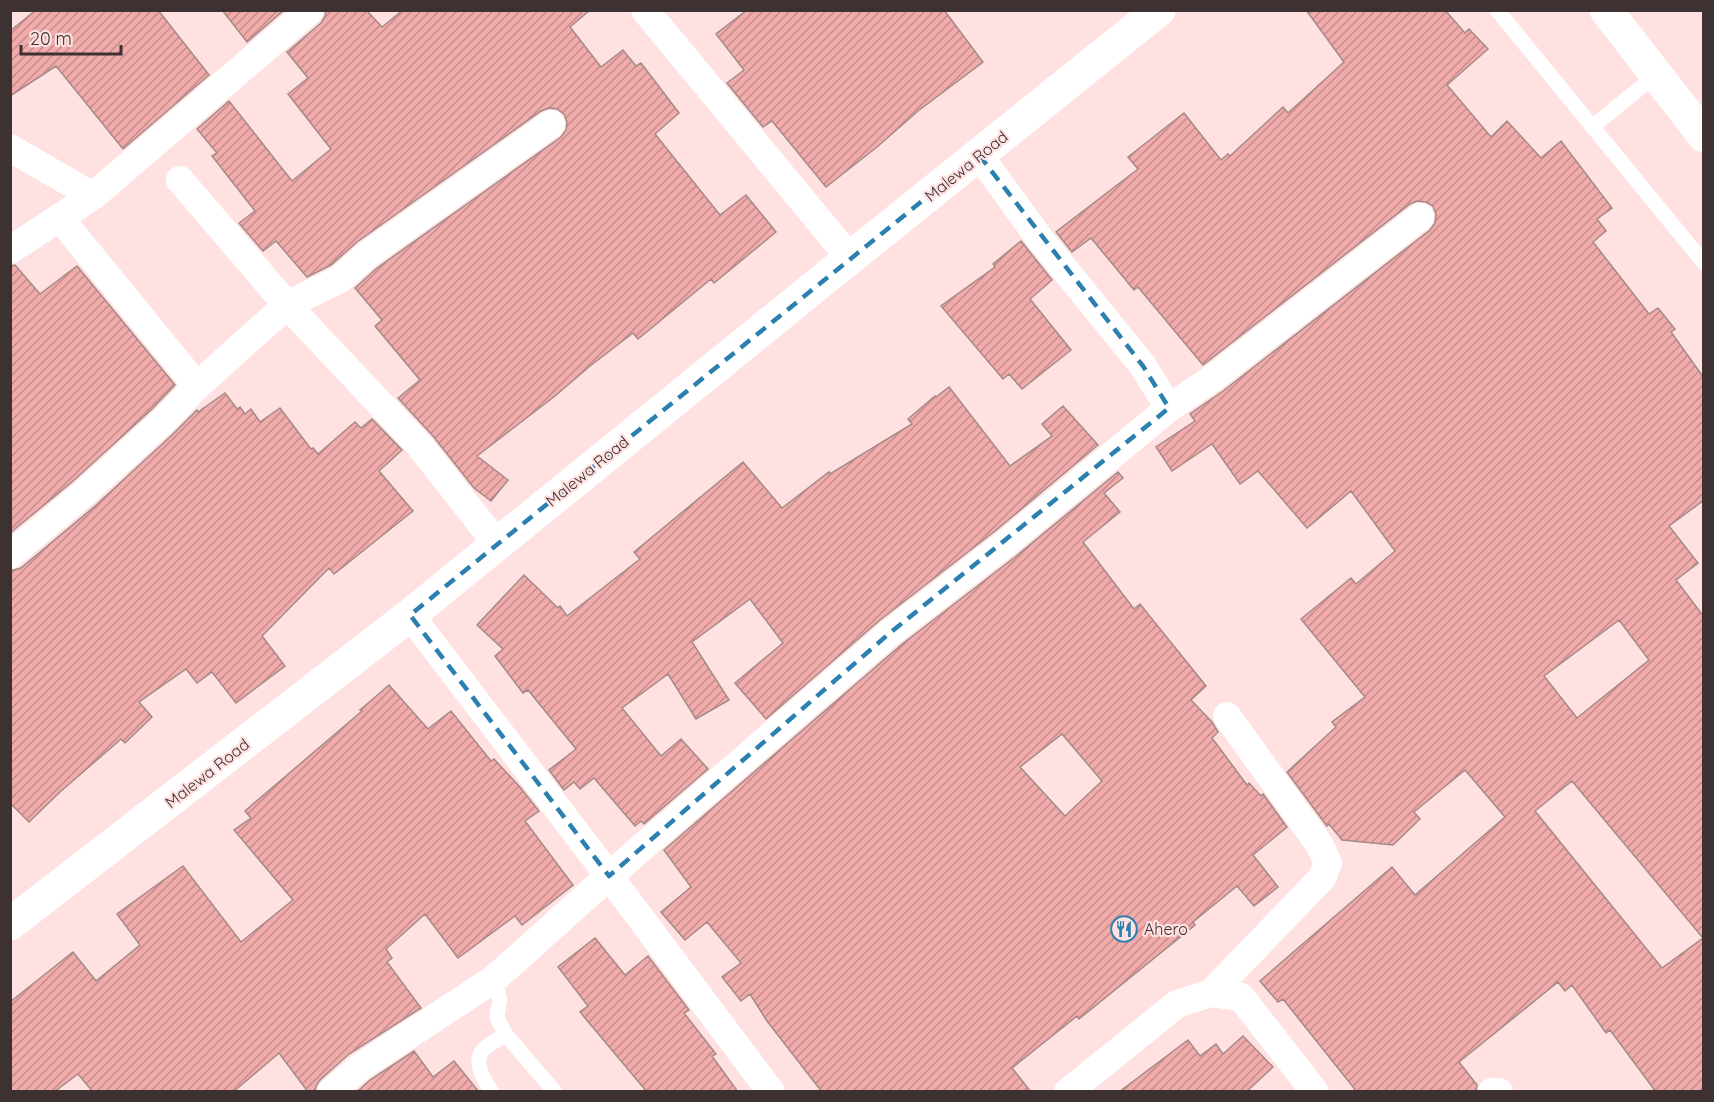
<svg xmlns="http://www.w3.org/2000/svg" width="1714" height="1102" viewBox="0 0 1714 1102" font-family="Quicksand,sans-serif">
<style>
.building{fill:url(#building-hatch);stroke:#a48a89;stroke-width:1.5;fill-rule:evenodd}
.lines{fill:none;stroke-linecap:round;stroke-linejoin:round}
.service{stroke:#fff;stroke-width:15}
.minor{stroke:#fff;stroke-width:28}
.tertiary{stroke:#fff;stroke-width:33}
.secondary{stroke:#fff;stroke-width:33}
.marked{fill:none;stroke:#2c80b0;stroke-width:4.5;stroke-dasharray:12 8;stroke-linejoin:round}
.labels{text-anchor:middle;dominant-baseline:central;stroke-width:4.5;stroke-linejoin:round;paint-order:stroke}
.street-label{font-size:16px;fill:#3d3131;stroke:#fee1e0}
.poi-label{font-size:16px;fill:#3d3131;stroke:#fee1e0;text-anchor:start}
</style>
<defs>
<pattern id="building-hatch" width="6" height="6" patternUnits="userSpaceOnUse" patternTransform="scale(1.5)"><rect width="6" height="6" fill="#f0abaa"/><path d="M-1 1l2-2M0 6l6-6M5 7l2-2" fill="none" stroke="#c48c8b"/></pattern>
</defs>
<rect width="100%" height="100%" fill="#fee1e0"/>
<!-- building -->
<path class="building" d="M 36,10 L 158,10 L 209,75 L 123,149 L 56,66 L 10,96 L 10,31 Z
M 222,10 L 284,10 L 247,42 Z
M 326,10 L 366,10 L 382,27 L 403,10 L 590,10 L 570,27 L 601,67 L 623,50 L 636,66 L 641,63 L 679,113 L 655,134 L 720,215 L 746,195 L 776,232 L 714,283 L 711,279 L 638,339 L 633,333 L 590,366 L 555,396 L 477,456 L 508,480 L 491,501 L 474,488 L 433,436 L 398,398 L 420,380 L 375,326 L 382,320 L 355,288 L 377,268 L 561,137 L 566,130 L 567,122 L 564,114 L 557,109 L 549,108 L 541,111 L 357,242 L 331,265 L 307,277 L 276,241 L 263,251 L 239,223 L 255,211 L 212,156 L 217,153 L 197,129 L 229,101 L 292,181 L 331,149 L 288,94 L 308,78 L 287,52 L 321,23 L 325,16 Z
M 747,10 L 944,10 L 983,62 L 918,111 L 877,147 L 826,187 L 772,121 L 763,127 L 727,83 L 744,70 L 716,34 Z
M 1306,10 L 1445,10 L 1465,33 L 1469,29 L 1488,49 L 1447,85 L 1491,137 L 1507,121 L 1541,158 L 1561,141 L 1612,208 L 1597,219 L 1606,231 L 1593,242 L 1649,314 L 1658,308 L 1675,329 L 1671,332 L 1704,378 L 1704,500 L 1669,526 L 1698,563 L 1676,580 L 1704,617 L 1704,1092 L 1656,1092 L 1610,1030 L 1606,1033 L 1572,985 L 1565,991 L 1558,982 L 1459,1062 L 1477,1085 L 1476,1092 L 1357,1092 L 1283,999 L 1278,1002 L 1260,981 L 1392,867 L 1415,895 L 1505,817 L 1465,770 L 1414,812 L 1420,819 L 1393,845 L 1342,840 L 1329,824 L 1327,826 L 1287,772 L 1336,727 L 1332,722 L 1365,697 L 1301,619 L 1351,578 L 1356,584 L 1395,551 L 1351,491 L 1307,528 L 1258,471 L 1240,484 L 1212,444 L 1172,471 L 1156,447 L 1195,421 L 1190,414 L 1223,391 L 1430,230 L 1435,223 L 1436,214 L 1433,206 L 1426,202 L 1417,201 L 1410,204 L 1203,365 L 1138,287 L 1134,290 L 1091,238 L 1072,252 L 1056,232 L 1138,169 L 1128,157 L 1184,113 L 1221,160 L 1228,154 L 1230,156 L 1283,107 L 1288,113 L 1344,62 ZM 1619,620 L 1649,660 L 1577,718 L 1544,676 ZM 1572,781 L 1703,938 L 1662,968 L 1535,811 Z
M 1021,241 L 1052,280 L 1030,299 L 1071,350 L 1022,389 L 1009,374 L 1003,379 L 941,306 L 995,267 L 993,264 Z
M 15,265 L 40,294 L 77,266 L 175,385 L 151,410 L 72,482 L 10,533 L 10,266 Z
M 949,387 L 1010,466 L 1052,436 L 1042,424 L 1063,406 L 1098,445 L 995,531 L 880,620 L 766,719 L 735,683 L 783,643 L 750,599 L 692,642 L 729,700 L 696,719 L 668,674 L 622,708 L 661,756 L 681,739 L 708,769 L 644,824 L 641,821 L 635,826 L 594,778 L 580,789 L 574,782 L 564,790 L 549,770 L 576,749 L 528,690 L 523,693 L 495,656 L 503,649 L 477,625 L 524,575 L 558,608 L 560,606 L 567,616 L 640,559 L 634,552 L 743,462 L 782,508 L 829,472 L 830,474 L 912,424 L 908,419 L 935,396 L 936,397 Z
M 225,393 L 237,409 L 240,407 L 245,414 L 251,409 L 260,422 L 280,408 L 311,449 L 313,448 L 318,454 L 355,422 L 361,428 L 372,419 L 402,450 L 379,471 L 413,511 L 334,574 L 329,568 L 262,636 L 285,666 L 236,703 L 212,672 L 197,683 L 186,669 L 139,702 L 152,717 L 125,743 L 121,739 L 60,792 L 29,822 L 10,803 L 10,571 L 21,568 L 94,507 L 173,434 L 197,410 L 198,412 Z
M 1118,472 L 1123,478 L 1104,493 L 1120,512 L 1083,542 L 1134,609 L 1140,604 L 1206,686 L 1191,700 L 1212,722 L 1218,732 L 1212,738 L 1247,785 L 1249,783 L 1261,796 L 1263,794 L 1287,827 L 1253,855 L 1278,887 L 1254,906 L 1237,886 L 1193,922 L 1195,925 L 1079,1019 L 1077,1016 L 1012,1068 L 1031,1092 L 822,1092 L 767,1021 L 750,994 L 741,1001 L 722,977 L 741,963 L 707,922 L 685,940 L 661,912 L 691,887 L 664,850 L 901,645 L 1015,557 ZM 1062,734 L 1102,781 L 1065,816 L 1020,767 Z
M 389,685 L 428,729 L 451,711 L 491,761 L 494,759 L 519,786 L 539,811 L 525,821 L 573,885 L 522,925 L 515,916 L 458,958 L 425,914 L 386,949 L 392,958 L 387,962 L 421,1008 L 349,1054 L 320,1080 L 316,1086 L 315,1092 L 308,1092 L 279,1053 L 233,1092 L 93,1092 L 78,1074 L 54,1092 L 10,1092 L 10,1002 L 73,952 L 96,981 L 140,945 L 117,914 L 183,866 L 241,942 L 293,900 L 234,830 L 251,818 L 245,811 L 362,711 L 360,710 Z
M 595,938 L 625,975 L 648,956 L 689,1010 L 684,1013 L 716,1054 L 712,1056 L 738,1092 L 647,1092 L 580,1012 L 588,1006 L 558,967 Z
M 1243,1036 L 1273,1067 L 1246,1092 L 1119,1092 L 1188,1040 L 1200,1056 L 1216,1044 L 1223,1054 Z
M 414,1051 L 433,1077 L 454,1061 L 479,1092 L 357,1092 L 370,1080 Z"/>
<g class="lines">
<!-- service -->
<path class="service" d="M 1497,10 L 1704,263
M 1592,127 L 1656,75
M 494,979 L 500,1000 L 497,1014 L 498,1020 L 506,1035 L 555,1092
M 492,1092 C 484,1080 471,1060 485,1048 C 490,1043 499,1039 506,1035"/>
<!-- minor -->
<path class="minor" d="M 645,10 L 850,258
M 10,148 L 93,196
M 979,155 L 1040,239 L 1143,366 L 1169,408 L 1213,378 L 1420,217
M 180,180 L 287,305 L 420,446 L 497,544
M 59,217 L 197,386
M 10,250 L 93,196 L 310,10
M 10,555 L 83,494 L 162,422 L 197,386 L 287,305 L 340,279 L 367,255 L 551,124
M 410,615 L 609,876 L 771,1092
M 1211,993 L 1322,878 L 1328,863 L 1319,844 L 1227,716
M 331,1092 L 360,1067 L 494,979 L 609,876 L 891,632 L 1005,544 L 1169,408
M 1068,1092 L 1177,1004 L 1211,993 L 1241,997 L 1315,1092
M 1492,1092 L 1499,1092"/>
<!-- tertiary -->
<path class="tertiary" d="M 10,924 L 410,615 L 850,258 L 1159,10"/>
<!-- secondary -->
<path class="secondary" d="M 1606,10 L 1704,136"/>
</g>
<!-- marked area -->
<path class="marked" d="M 979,155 L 1143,366 L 1169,408 L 891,632 L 609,876 L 410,615 Z"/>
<!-- icons -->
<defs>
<g id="restaurant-ring" transform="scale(1.35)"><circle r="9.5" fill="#fee1e0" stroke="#2c80b0" stroke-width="1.5"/><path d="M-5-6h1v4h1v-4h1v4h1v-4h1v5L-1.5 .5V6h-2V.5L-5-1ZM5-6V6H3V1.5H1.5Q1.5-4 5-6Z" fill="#2c80b0"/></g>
</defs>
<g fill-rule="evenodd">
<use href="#restaurant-ring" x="1124" y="929"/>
</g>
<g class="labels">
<!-- street labels -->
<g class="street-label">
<text transform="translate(966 166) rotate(-39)">Malewa Road</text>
<text transform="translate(587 471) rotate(-39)">Malewa Road</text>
<text transform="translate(207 773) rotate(-38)">Malewa Road</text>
</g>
<!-- poi labels -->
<g class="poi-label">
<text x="1144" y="929">Ahero</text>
</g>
</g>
<!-- border -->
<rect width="1714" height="1102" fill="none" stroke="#3d3131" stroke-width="24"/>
<!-- scale -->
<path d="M21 45v9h100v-9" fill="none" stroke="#3d3131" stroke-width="3"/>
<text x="30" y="45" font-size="18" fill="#3d3131" stroke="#fee1e0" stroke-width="4.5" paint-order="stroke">20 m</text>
</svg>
